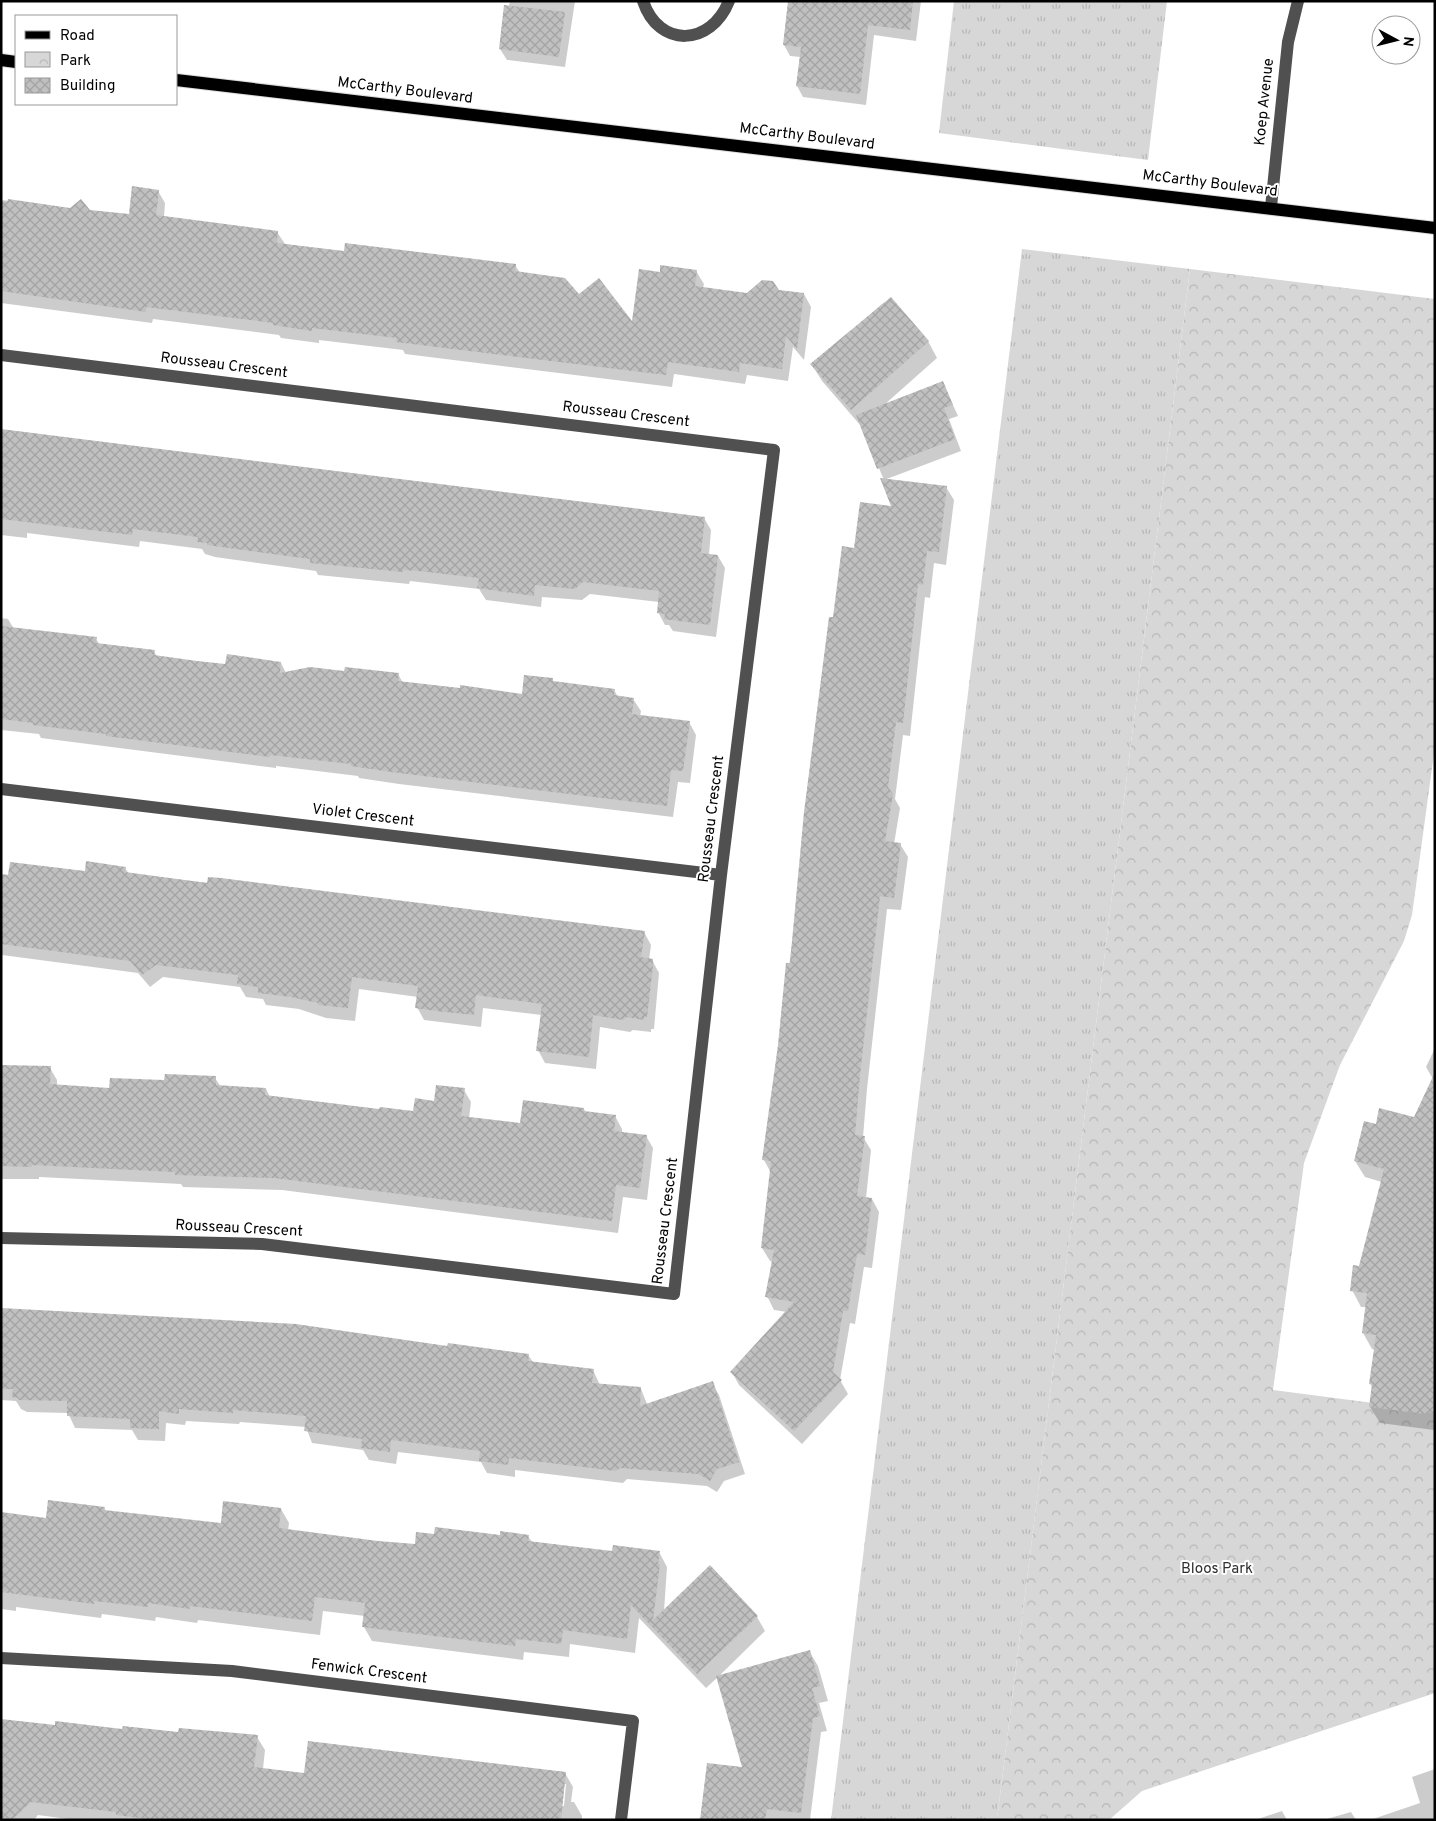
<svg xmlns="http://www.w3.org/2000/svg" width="1436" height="1821" viewBox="0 0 1436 1821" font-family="Overpass,sans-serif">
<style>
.grass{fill:url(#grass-tufts)}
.park{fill:url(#park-crowns)}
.shadow{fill:#0003;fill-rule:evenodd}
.building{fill:url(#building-cross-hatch)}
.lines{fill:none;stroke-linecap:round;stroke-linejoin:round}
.major-casing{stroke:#dbdbdb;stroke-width:14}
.minor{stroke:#505050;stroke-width:12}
.major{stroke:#000;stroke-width:12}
.labels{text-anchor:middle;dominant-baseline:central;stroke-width:4;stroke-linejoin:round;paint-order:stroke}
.street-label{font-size:15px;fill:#000;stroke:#fff}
.park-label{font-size:15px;fill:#2e2e2e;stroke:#fff}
</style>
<defs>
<pattern id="grass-tufts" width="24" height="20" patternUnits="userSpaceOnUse" patternTransform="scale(1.25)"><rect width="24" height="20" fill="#d7d7d7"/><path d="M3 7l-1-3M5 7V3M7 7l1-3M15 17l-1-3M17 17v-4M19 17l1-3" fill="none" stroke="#b7b7b7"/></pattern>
<pattern id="park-crowns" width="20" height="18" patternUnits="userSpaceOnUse" patternTransform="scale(1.25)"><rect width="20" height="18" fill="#d7d7d7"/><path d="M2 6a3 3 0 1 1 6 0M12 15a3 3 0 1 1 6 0" fill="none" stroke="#b7b7b7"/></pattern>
<pattern id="building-cross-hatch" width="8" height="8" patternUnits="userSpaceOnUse" patternTransform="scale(1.25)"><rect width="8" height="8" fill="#c0c0c0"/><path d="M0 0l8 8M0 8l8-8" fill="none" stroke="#a3a3a3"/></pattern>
</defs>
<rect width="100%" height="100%" fill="#fff"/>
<!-- grass -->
<path class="grass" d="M 954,1 L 1167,1 L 1148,160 L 939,133 Z
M 1022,249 L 1190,269 L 997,1820 L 831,1820 Z"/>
<!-- park -->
<path class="park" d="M 1190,269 L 1435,299 L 1435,746 L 1412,915 L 1404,941 L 1340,1065 L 1304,1163 L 1273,1390 L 1435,1411 L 1435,1693 L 1142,1791 L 1109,1820 L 997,1820 Z"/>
<!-- shadow -->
<path class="shadow" d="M 510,1 L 575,1 L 565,67 L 507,60 L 500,49 Z
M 789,1 L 921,1 L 916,41 L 874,35 L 866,105 L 803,97 L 797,86 L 801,57 L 790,56 L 784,45 Z
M 158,191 L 165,203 L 164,217 L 277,232 L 285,244 L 345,253 L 515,265 L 520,273 L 579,296 L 633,324 L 661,273 L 696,271 L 704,284 L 703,288 L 748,295 L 778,291 L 804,294 L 811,307 L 804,360 L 793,347 L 788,381 L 747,375 L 745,384 L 674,374 L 672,387 L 405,354 L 403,350 L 319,340 L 319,343 L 281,338 L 279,335 L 153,319 L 152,323 L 1,303 L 1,200 L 130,216 Z
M 882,304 L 928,341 L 937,358 L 884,405 L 943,383 L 958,416 L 949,419 L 961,451 L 884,480 L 946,487 L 954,500 L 946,565 L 934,563 L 930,598 L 925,597 L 910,736 L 903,735 L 895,799 L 900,808 L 894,844 L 900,844 L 908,857 L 901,910 L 887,909 L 867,1089 L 863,1137 L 871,1150 L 866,1198 L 872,1199 L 879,1212 L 872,1268 L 864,1267 L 855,1324 L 850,1323 L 840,1380 L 848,1394 L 802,1444 L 739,1385 L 732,1372 L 787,1312 L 774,1310 L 767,1296 L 773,1262 L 770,1261 L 762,1248 L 771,1173 L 764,1160 L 834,619 L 856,549 L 893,508 L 884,480 L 861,426 L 822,381 L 812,365 Z
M 1,430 L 704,518 L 711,530 L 709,555 L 718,556 L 725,568 L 716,637 L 673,631 L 669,625 L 665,625 L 658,612 L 659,602 L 590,594 L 582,600 L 542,597 L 541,607 L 486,600 L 479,589 L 427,583 L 410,581 L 409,584 L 318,575 L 316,571 L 215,557 L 205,554 L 202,549 L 140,541 L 139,547 L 27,533 L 27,538 L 1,535 Z
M 1,618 L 8,619 L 14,629 L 96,639 L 100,645 L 154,651 L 157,657 L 226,666 L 281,663 L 286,673 L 398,674 L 403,683 L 523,695 L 552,679 L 554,683 L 614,690 L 618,697 L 633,699 L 641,711 L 640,717 L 689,722 L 696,735 L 690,783 L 678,782 L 673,817 L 399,784 L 359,778 L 358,776 L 276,766 L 276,768 L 41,738 L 39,734 L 1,730 Z
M 125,868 L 129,874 L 644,932 L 651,945 L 649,960 L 652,960 L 659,973 L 654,1029 L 651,1029 L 651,1032 L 633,1030 L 630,1032 L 600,1027 L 596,1069 L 545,1063 L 538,1050 L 542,1015 L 483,1008 L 481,1027 L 424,1020 L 417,1007 L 418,997 L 359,989 L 355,1021 L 326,1018 L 299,1009 L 266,1005 L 263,999 L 246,997 L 240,987 L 163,977 L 150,987 L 138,973 L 2,955 L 1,959 L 1,875 L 86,873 Z
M 1435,1048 L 1435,1428 L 1434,1430 L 1380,1423 L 1370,1407 L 1373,1388 L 1370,1384 L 1375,1350 L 1372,1349 L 1363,1333 L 1366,1307 L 1361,1307 L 1352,1290 L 1360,1267 L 1382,1182 L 1365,1177 L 1355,1161 L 1377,1126 L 1415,1118 L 1433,1079 L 1426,1067 Z
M 1,1066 L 50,1068 L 57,1080 L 57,1086 L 111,1089 L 215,1078 L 221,1087 L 266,1089 L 270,1097 L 380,1110 L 414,1112 L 464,1090 L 471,1102 L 469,1118 L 521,1125 L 584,1109 L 586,1113 L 615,1116 L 622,1129 L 622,1133 L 646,1136 L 653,1148 L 647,1200 L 623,1197 L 618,1233 L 282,1190 L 183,1187 L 181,1184 L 39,1177 L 39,1179 L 1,1179 Z
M 1,1310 L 528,1355 L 533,1362 L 593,1370 L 600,1385 L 641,1389 L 647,1404 L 712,1383 L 719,1395 L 745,1474 L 724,1481 L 717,1492 L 707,1486 L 627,1479 L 623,1483 L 515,1470 L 515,1477 L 487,1473 L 481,1462 L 398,1452 L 396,1464 L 369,1460 L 363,1450 L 312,1443 L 306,1427 L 240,1422 L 239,1424 L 186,1421 L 185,1425 L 166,1423 L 165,1441 L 138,1440 L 132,1430 L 75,1428 L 68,1413 L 27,1412 L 21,1409 L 16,1401 L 1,1400 Z
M 104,1508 L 107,1512 L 222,1524 L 281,1509 L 289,1523 L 288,1531 L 378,1542 L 416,1545 L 435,1535 L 528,1536 L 532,1542 L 613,1552 L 659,1552 L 667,1567 L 664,1611 L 710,1567 L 757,1617 L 765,1631 L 718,1677 L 809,1651 L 818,1666 L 828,1701 L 819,1703 L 827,1731 L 821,1732 L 810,1820 L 698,1820 L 744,1769 L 718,1677 L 706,1688 L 639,1618 L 635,1653 L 570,1644 L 569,1657 L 524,1652 L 523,1660 L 372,1641 L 364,1627 L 365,1616 L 323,1611 L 320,1635 L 198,1620 L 197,1623 L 156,1617 L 155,1621 L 102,1614 L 101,1618 L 16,1607 L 16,1611 L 1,1609 L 1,1513 L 47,1519 Z
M 56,1727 L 257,1737 L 265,1750 L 263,1769 L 305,1774 L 565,1773 L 573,1787 L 571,1802 L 574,1802 L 582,1816 L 582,1820 L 75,1820 L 38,1815 L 34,1820 L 5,1820 ZM 563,1784 L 566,1784 L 564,1806 L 562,1806 Z
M 1435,1769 L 1435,1820 L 1370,1820 L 1420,1803 L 1412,1777 Z
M 1282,1811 L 1287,1820 L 1255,1820 Z
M 1351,1812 L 1356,1820 L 1323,1820 Z"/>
<!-- building -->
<path class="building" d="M 788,1 L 913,1 L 910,30 L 868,25 L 860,94 L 796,86 L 801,47 L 783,45 Z
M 504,5 L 565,12 L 559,57 L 499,49 Z
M 132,186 L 159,190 L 156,215 L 278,231 L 277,243 L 344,251 L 345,243 L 516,264 L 515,271 L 565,278 L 579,294 L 599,278 L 632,321 L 639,269 L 660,272 L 660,265 L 697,270 L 695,286 L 747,293 L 762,280 L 773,281 L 779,290 L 804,293 L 797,349 L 786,336 L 782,369 L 740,363 L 739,372 L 668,362 L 666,375 L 396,342 L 397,338 L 312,328 L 312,331 L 273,325 L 273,323 L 146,307 L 146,312 L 1,291 L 1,201 L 7,202 L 8,199 L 70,208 L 81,199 L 90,210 L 129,214 Z
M 891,297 L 929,341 L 851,410 L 810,364 Z
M 943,381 L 953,405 L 944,408 L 955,439 L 877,469 L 856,415 Z
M 1,429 L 705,517 L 701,553 L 718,555 L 710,625 L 664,619 L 665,614 L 657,613 L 659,591 L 583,582 L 575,589 L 535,585 L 534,596 L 477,588 L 479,578 L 419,571 L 403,570 L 403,572 L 310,563 L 310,559 L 207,545 L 207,543 L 197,542 L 198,537 L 133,529 L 132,535 L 1,519 Z
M 880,478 L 947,486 L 939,552 L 927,551 L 923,585 L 918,584 L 903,723 L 896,722 L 888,787 L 893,794 L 885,841 L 901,843 L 894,898 L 880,896 L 860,1075 L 855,1135 L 865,1136 L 857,1196 L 872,1198 L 865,1255 L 857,1254 L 848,1311 L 843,1311 L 833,1372 L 842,1380 L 794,1431 L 730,1372 L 794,1302 L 765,1297 L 774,1250 L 761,1248 L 771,1161 L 762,1160 L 778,1045 L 786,963 L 790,963 L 804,812 L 829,617 L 833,617 L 842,546 L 854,548 L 860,502 L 891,506 Z
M 1,626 L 97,637 L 96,643 L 155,650 L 154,655 L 197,661 L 225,664 L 227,654 L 281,662 L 280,673 L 310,667 L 344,671 L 345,667 L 399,673 L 398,681 L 460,688 L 460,685 L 522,694 L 524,675 L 553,678 L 553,681 L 615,689 L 614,695 L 634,698 L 632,714 L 690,721 L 683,771 L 671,770 L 667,806 L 391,772 L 351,766 L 351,764 L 270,755 L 270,757 L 106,736 L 106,734 L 33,725 L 33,723 L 1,719 Z
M 86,861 L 126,867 L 125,872 L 207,883 L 208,877 L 221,878 L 645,931 L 641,957 L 653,959 L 653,966 L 647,1017 L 645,1016 L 644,1020 L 626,1017 L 623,1020 L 593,1015 L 589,1057 L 536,1051 L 542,1004 L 476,995 L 474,1015 L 436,1011 L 415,1008 L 418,986 L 352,977 L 348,1008 L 318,1005 L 318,1003 L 291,997 L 258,993 L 258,987 L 237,984 L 238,975 L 156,965 L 142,975 L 130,961 L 1,944 L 1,874 L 8,875 L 10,862 L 85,871 Z
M 1,1065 L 51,1066 L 50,1084 L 109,1088 L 110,1078 L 164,1080 L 165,1074 L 216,1076 L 216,1085 L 266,1088 L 265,1095 L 379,1109 L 380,1107 L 413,1111 L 415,1098 L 434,1101 L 436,1085 L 465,1088 L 461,1116 L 520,1123 L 523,1100 L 584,1108 L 584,1111 L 616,1115 L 614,1131 L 647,1135 L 640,1188 L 616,1185 L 612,1221 L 274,1178 L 175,1175 L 175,1172 L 32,1165 L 32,1167 L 1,1166 Z
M 1435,1072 L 1435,1396 L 1433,1413 L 1426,1412 L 1425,1414 L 1369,1407 L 1372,1384 L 1369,1384 L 1376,1335 L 1362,1333 L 1367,1293 L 1350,1291 L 1353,1265 L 1359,1266 L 1384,1169 L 1354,1161 L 1364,1121 L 1376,1124 L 1379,1108 L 1414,1117 Z
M 1,1308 L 296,1324 L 447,1346 L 448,1343 L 529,1354 L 528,1361 L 594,1369 L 592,1383 L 641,1387 L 640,1406 L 713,1381 L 739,1462 L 717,1469 L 710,1481 L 699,1474 L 620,1468 L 616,1471 L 509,1458 L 508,1465 L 479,1461 L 480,1451 L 391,1440 L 390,1452 L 361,1448 L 362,1439 L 304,1431 L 306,1416 L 233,1410 L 233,1413 L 179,1409 L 179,1414 L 159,1411 L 159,1429 L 130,1428 L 130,1419 L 67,1416 L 67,1401 L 19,1400 L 18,1398 L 12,1397 L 13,1389 L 1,1389 Z
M 48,1500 L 105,1507 L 104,1510 L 221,1523 L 223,1501 L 281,1508 L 279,1528 L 378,1541 L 415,1544 L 416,1532 L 434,1534 L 435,1527 L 500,1535 L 500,1531 L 529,1535 L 528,1541 L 612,1551 L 613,1545 L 660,1551 L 658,1564 L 660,1564 L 653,1620 L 710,1565 L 758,1616 L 697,1674 L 631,1605 L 627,1639 L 563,1630 L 561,1644 L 516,1639 L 515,1646 L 362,1627 L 365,1603 L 315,1597 L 312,1621 L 190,1606 L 190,1609 L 148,1603 L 148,1607 L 94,1601 L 94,1604 L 1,1592 L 1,1512 L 46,1518 Z
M 810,1650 L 820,1686 L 812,1688 L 820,1716 L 813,1718 L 801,1813 L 767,1809 L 765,1820 L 700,1820 L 707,1763 L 742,1767 L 716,1676 Z
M 1,1719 L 55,1725 L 55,1721 L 122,1729 L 123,1726 L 178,1732 L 179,1728 L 258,1735 L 254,1767 L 304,1773 L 308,1741 L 566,1772 L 561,1820 L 156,1820 L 116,1815 L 116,1812 L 31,1802 L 12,1820 L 1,1820 Z"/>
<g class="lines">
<!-- major casing -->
<g class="major-casing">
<path id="major" d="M 1,60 L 16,62
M 176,80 L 1435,228"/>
</g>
<!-- minor -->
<path class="minor" d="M 643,1 C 659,49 711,46 729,1
M 1271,207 L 1288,42 L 1298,1
M 1,355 L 774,450 L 721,875 L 674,1294 L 262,1244 L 1,1238
M 1,789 L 721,875
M 1,1658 L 232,1671 L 633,1721 L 621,1820"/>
<!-- major -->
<use href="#major" class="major"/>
</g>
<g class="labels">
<!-- street labels -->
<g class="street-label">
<text transform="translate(405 91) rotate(7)">McCarthy Boulevard</text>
<text transform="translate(1265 102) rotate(-84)">Koep Avenue</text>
<text transform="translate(807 137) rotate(7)">McCarthy Boulevard</text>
<text transform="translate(1210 184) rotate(7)">McCarthy Boulevard</text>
<text transform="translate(224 366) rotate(7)">Rousseau Crescent</text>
<text transform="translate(626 415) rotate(7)">Rousseau Crescent</text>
<text transform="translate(363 816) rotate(7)">Violet Crescent</text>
<text transform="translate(712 819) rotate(-83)">Rousseau Crescent</text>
<text transform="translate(666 1221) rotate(-83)">Rousseau Crescent</text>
<text transform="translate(239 1229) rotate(3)">Rousseau Crescent</text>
<text transform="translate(369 1672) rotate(7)">Fenwick Crescent</text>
</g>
<!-- park labels -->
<g class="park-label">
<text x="1217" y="1569">Bloos Park</text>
</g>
</g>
<!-- border -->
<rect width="1436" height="1821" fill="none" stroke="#000000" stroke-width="5"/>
<!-- legend -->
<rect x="15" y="15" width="162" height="90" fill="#ffffff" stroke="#999999"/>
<rect x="25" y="31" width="25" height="8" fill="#000000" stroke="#999999"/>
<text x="60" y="40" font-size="15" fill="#000000">Road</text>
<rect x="25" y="52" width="25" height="15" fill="url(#park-crowns)" stroke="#999999"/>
<text x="60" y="65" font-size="15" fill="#000000">Park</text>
<rect x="25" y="78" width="25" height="15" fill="url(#building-cross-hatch)" stroke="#999999"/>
<text x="60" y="90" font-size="15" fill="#000000">Building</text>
<!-- north arrow -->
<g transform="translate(1396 40) rotate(97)"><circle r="24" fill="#ffffff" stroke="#999999"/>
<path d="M0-4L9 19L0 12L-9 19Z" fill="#000000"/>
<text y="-8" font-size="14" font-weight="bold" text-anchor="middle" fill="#000000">N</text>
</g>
</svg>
